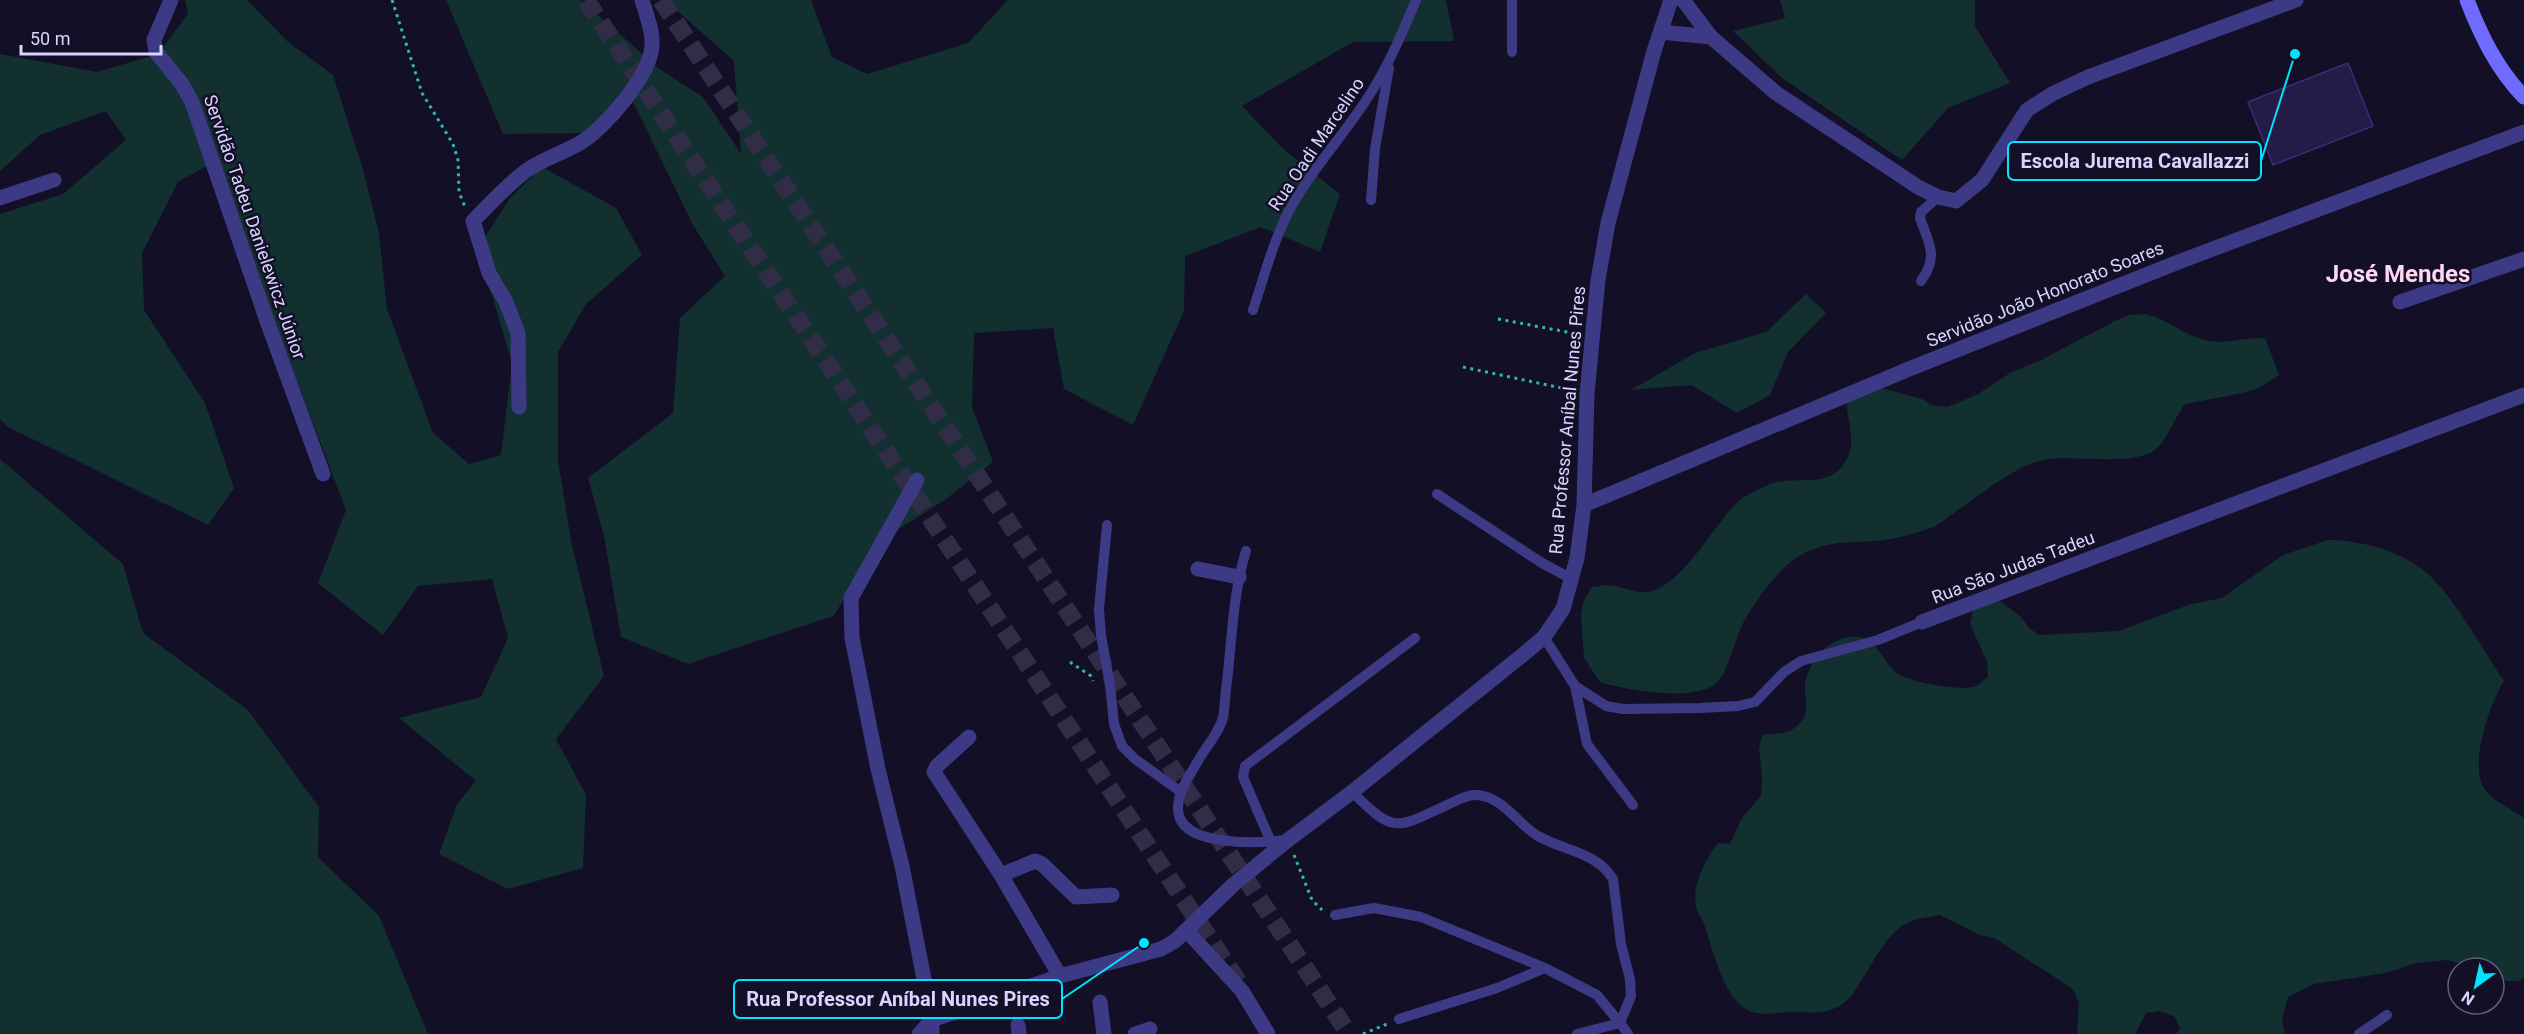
<svg xmlns="http://www.w3.org/2000/svg" width="2524" height="1034" viewBox="0 0 2524 1034" font-family="Roboto,sans-serif">
<style>
.green{fill:#12302f}
.building{fill:#241b47;stroke:#3b2d73;stroke-width:1.5}
.lines{fill:none;stroke-linecap:round;stroke-linejoin:round}
.highway-tunnel{stroke:#312d47;stroke-width:18;stroke-dasharray:18 9;stroke-linecap:butt}
.path{stroke:#2fb8b0;stroke-width:3;stroke-dasharray:3 4.5;stroke-linecap:butt}
.lane{stroke:#3d3a85;stroke-width:10}
.street{stroke:#3d3a85;stroke-width:15}
.secondary{stroke:#6f6bff;stroke-width:15}
.labels{text-anchor:middle;dominant-baseline:central;stroke-width:5;stroke-linejoin:round;paint-order:stroke}
.street-label{font-size:18px;fill:#d9d4ff;stroke:#130f26}
.district-label{font-size:24px;font-weight:bold;fill:#ffd6f0;stroke:#130f26}
.leader{fill:none;stroke:#00e5ff;stroke-width:2}
.callout-dot{fill:#00e5ff;stroke:#130f26;stroke-width:2}
.callout{fill:#130f26;stroke:#00e5ff;stroke-width:2}
.callout-label{font-size:20px;text-anchor:middle;font-weight:bold;fill:#d9d4ff}
</style>
<rect width="100%" height="100%" fill="#130f26"/>
<!-- green -->
<path class="green" d="M 185,0 L 247,0 L 288,42 L 333,75 L 362,166 L 379,233 L 387,309 L 433,433 L 469,464 L 501,455 L 512,363 L 478,248 L 510,198 L 542,167 L 616,208 L 642,255 L 586,304 L 558,352 L 558,460 L 571,541 L 604,676 L 556,739 L 586,795 L 583,868 L 508,889 L 439,854 L 457,804 L 476,781 L 399,718 L 481,697 L 508,638 L 492,579 L 418,586 L 383,635 L 318,583 L 346,510 L 214,162 L 178,182 L 142,253 L 144,310 L 205,403 L 234,488 L 208,525 L 8,427 L 0,419 L 0,214 L 63,194 L 126,140 L 106,111 L 40,135 L 0,171 L 0,54 L 97,72 L 158,54 L 188,14 Z
M 446,0 L 581,0 L 658,68 L 703,97 L 741,154 L 734,61 L 665,0 L 811,0 L 832,57 L 867,74 L 968,43 L 1008,0 L 1446,0 L 1454,41 L 1353,42 L 1242,106 L 1283,149 L 1340,194 L 1320,252 L 1261,227 L 1185,256 L 1184,311 L 1133,425 L 1064,389 L 1053,328 L 974,333 L 972,407 L 993,462 L 946,499 L 885,538 L 833,616 L 688,664 L 621,637 L 604,536 L 588,478 L 673,413 L 680,318 L 725,276 L 693,225 L 632,100 L 586,133 L 503,134 Z
M 1780,0 L 1975,0 L 1975,26 L 2010,83 L 1948,108 L 1902,160 L 1782,78 L 1733,31 L 1785,18 Z
M 1806,294 L 1826,313 L 1788,352 L 1770,395 L 1737,413 L 1691,385 L 1631,390 L 1695,353 L 1766,332 Z
M 2145,314 C 2167,319 2184,335 2205,340 C 2224,345 2245,337 2265,338 L 2279,375 L 2259,388 L 2243,393 L 2185,404 C 2175,417 2165,445 2152,452 C 2126,466 2073,454 2043,460 C 2014,466 1979,496 1954,513 C 1946,518 1939,525 1931,528 C 1918,532 1904,537 1891,539 C 1857,545 1837,537 1803,554 C 1780,565 1750,607 1740,630 C 1734,644 1727,675 1715,684 C 1692,702 1626,690 1600,682 L 1584,658 L 1581,614 L 1584,600 L 1592,587 C 1597,587 1602,585 1606,585 C 1623,585 1638,597 1655,590 C 1688,577 1714,524 1740,500 C 1747,494 1759,489 1768,485 C 1793,474 1826,490 1844,464 C 1860,442 1844,418 1847,394 L 1874,386 L 1922,399 L 1931,405 L 1948,407 L 1978,394 L 2010,373 L 2041,360 L 2115,321 L 2129,315 Z
M 0,459 L 123,564 L 143,633 L 248,710 L 319,807 L 318,857 L 379,916 L 428,1034 L 0,1034 Z
M 2328,540 C 2359,540 2398,550 2423,570 C 2451,591 2483,650 2504,681 C 2490,703 2467,768 2486,791 C 2495,802 2513,810 2524,818 L 2524,978 C 2515,985 2503,980 2494,976 L 2494,968 L 2474,968 L 2448,960 L 2416,963 L 2386,973 L 2314,984 L 2288,997 L 2282,1020 L 2285,1034 L 2176,1034 L 2180,1029 L 2175,1017 L 2160,1011 L 2146,1013 L 2135,1034 L 2077,1034 L 2079,1003 L 2073,989 L 2005,945 L 1994,938 L 1980,935 L 1940,915 C 1930,917 1918,918 1909,922 C 1888,932 1875,959 1863,978 C 1858,985 1854,994 1847,1000 C 1832,1014 1816,1013 1796,1012 C 1783,1011 1768,1016 1756,1013 C 1725,1007 1714,952 1705,927 C 1704,921 1699,916 1697,910 C 1690,888 1705,860 1718,843 L 1730,844 L 1742,818 L 1761,796 L 1762,776 L 1759,749 L 1762,735 C 1771,734 1787,734 1793,729 C 1816,713 1801,697 1806,679 C 1812,656 1834,634 1859,637 C 1878,640 1884,664 1898,674 C 1912,683 1957,690 1973,687 C 1979,686 1983,680 1988,677 L 1987,662 L 1970,624 L 1973,610 L 1996,598 L 2021,617 L 2030,629 L 2040,635 L 2119,631 L 2191,604 L 2222,598 L 2283,555 Z"/>
<!-- building -->
<path class="building" d="M 2348,63 L 2373,126 L 2273,165 L 2248,102 Z"/>
<g class="lines">
<!-- highway-tunnel -->
<path class="highway-tunnel" d="M 586,0 L 1239,983
M 661,0 L 1349,1034"/>
<!-- path -->
<path class="path" d="M 392,0 L 422,93 L 453,144 L 458,160 L 459,192 L 465,207
M 1498,319 L 1578,334
M 1463,367 L 1571,390
M 1070,662 L 1091,676 L 1093,681
M 1294,855 L 1312,900 L 1322,910
M 1363,1034 L 1387,1024"/>
<!-- lane -->
<path class="lane" d="M 1512,0 L 1512,52
M 1371,200 L 1375,149 L 1389,68
M 1921,281 C 1939,256 1929,244 1920,218 L 1921,212 L 1938,197
M 1253,310 C 1264,277 1273,242 1289,211 C 1312,168 1347,132 1372,91 C 1390,62 1403,31 1416,0
M 1437,494 L 1542,563 L 1572,579
M 1107,525 L 1099,609 L 1101,635 L 1110,685 L 1114,724 L 1122,746 L 1135,759 L 1181,792
M 1246,551 C 1233,593 1232,638 1227,682 C 1225,693 1225,706 1223,718 C 1218,735 1206,746 1198,761 C 1190,775 1179,790 1178,806 C 1175,849 1261,843 1287,840
M 1544,637 L 1575,686 L 1606,706 L 1623,709 L 1700,708 L 1738,706 L 1755,702 L 1784,672 L 1801,661 L 1878,640 L 1922,622
M 1575,686 L 1587,744 L 1633,805
M 1352,792 C 1395,834 1395,829 1447,805 C 1456,801 1464,796 1473,795 C 1501,793 1518,825 1538,836 C 1564,851 1597,852 1613,879 L 1621,944 L 1630,979 L 1631,996 L 1620,1023 L 1628,1034
M 1271,842 L 1243,777 L 1245,766 L 1415,638
M 1335,915 L 1374,908 L 1421,917 L 1545,968 L 1597,995 L 1620,1023 L 1577,1034
M 1399,1019 L 1497,988 L 1545,968
M 2359,1034 L 2387,1015"/>
<!-- street -->
<path class="street" d="M 171,0 L 154,40 L 156,52 L 182,84 L 192,102 L 267,321 L 323,474
M 1683,0 L 1711,37 L 1776,93 L 1918,187 L 1938,197 L 1956,201 L 1982,180 L 2027,110 L 2052,94 L 2088,77 L 2296,0
M 1661,32 L 1711,37
M 0,198 L 54,180
M 2400,302 L 2524,259
M 519,407 L 518,333 L 506,302 L 489,273 L 473,221 C 490,204 507,185 527,170 C 543,159 563,153 580,143 C 605,128 651,75 652,45 C 653,31 646,14 642,0
M 917,480 L 851,598 L 852,638 L 878,769 L 902,866 L 932,1020 L 919,1034
M 1584,505 L 1909,369 L 2181,261 L 2524,132
M 1198,569 L 1239,577
M 1922,622 L 2524,395
M 969,737 L 937,766 L 934,772 L 1001,875 L 1060,976
M 1001,875 L 1035,861 L 1042,864 L 1076,897 L 1112,895
M 1186,930 L 1242,991 L 1268,1034
M 1100,1002 L 1104,1034
M 1018,1025 L 1019,1034
M 932,1034 L 932,1020 L 1060,976 L 1161,949 L 1175,941 L 1234,884 L 1288,840 L 1352,792 L 1525,653 L 1544,637 L 1563,609 L 1577,558 L 1584,505 L 1587,393 L 1598,280 L 1608,223 L 1654,51 L 1671,0
M 1135,1034 L 1150,1029"/>
<!-- secondary -->
<path class="secondary" d="M 2467,0 C 2481,36 2497,69 2524,97"/>
</g>
<g class="labels">
<!-- street labels -->
<g class="street-label">
<text transform="translate(1316 144) rotate(-56)">Rua Oadi Marcelino</text>
<text transform="translate(255 227) rotate(71)">Servidão Tadeu Danielewicz Júnior</text>
<text transform="translate(2045 294) rotate(-22)">Servidão João Honorato Soares</text>
<text transform="translate(1567 420) rotate(-85)">Rua Professor Aníbal Nunes Pires</text>
<text transform="translate(2013 567) rotate(-21)">Rua São Judas Tadeu</text>
</g>
<!-- district labels -->
<g class="district-label">
<text x="2398" y="274">José Mendes</text>
</g>
</g>
<!-- callouts -->
<path class="leader" d="M2295 54L2261 161M1144 943L1062 999"/>
<g class="callout-dot">
<circle cx="2295" cy="54" r="6"/>
<circle cx="1144" cy="943" r="6"/>
</g>
<g class="callout">
<rect x="2008" y="142" width="253" height="38" rx="6"/>
<rect x="734" y="980" width="328" height="38" rx="6"/>
</g>
<g class="callout-label">
<text x="2135" y="168">Escola Jurema Cavallazzi</text>
<text x="898" y="1006">Rua Professor Aníbal Nunes Pires</text>
</g>
<!-- north arrow -->
<g transform="translate(2476 986) rotate(213)"><circle r="28" fill="#130f26" stroke="#625e7d" stroke-width="1.5"/>
<path d="M0-4.5L10 22L0 15L-10 22Z" fill="#00e5ff"/>
<text y="-9" font-size="16" font-weight="bold" text-anchor="middle" fill="#d9d4ff">N</text>
</g>
<!-- scale -->
<path d="M21 45v9h140v-9" fill="none" stroke="#d9d4ff" stroke-width="3"/>
<text x="30" y="45" font-size="18" fill="#d9d4ff" stroke="#130f26" stroke-width="4.5" paint-order="stroke">50 m</text>
</svg>
